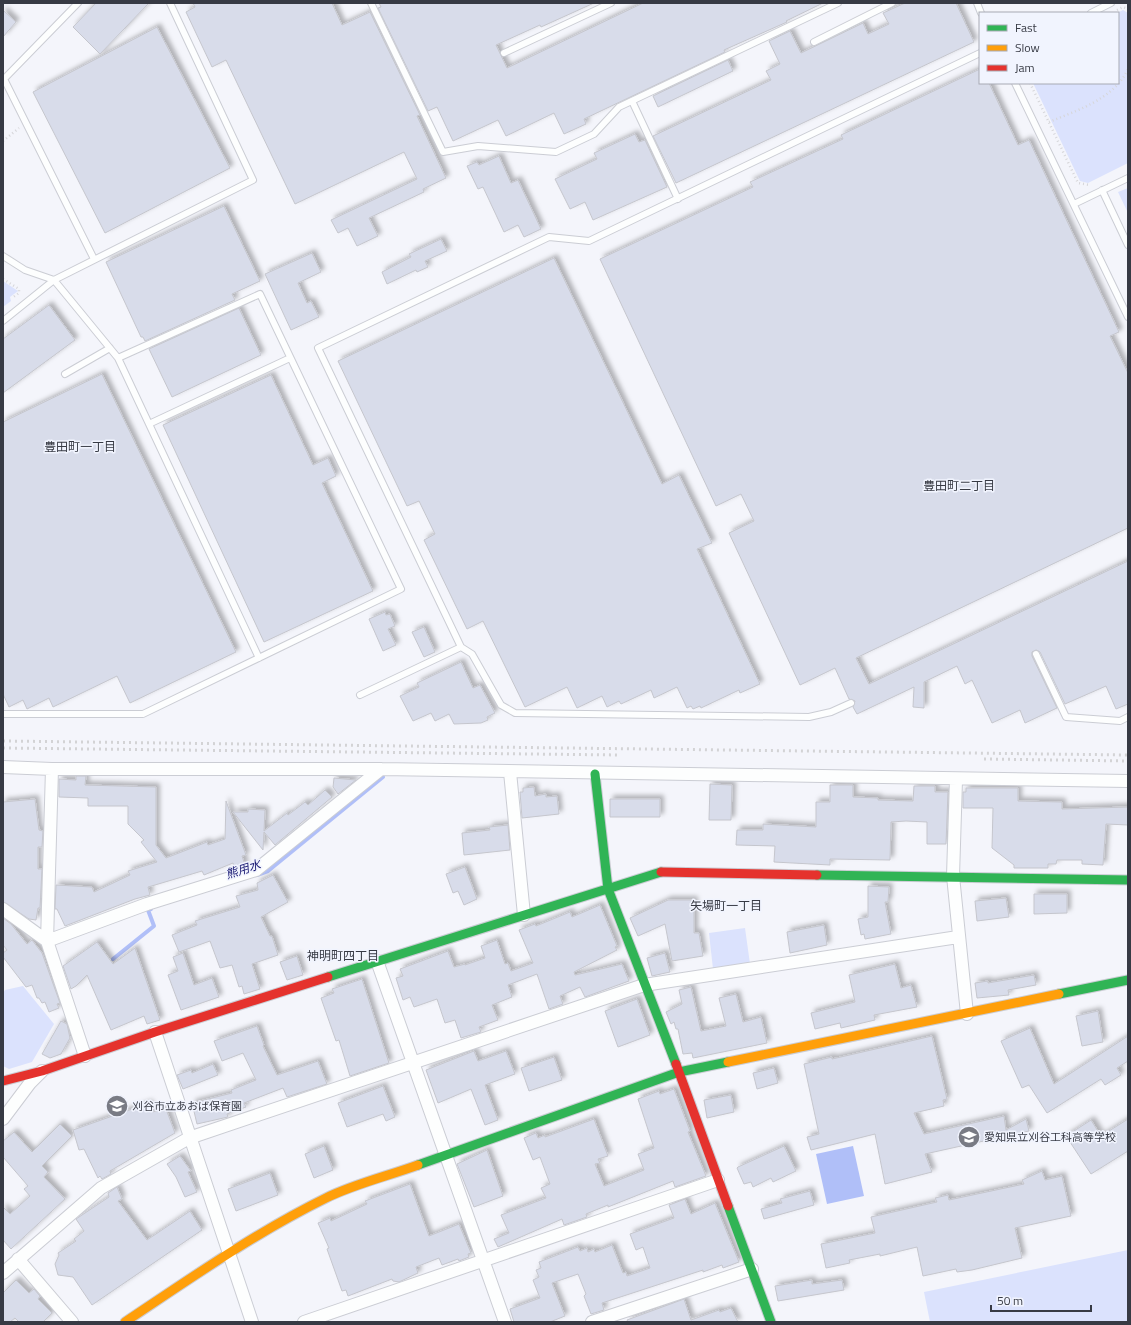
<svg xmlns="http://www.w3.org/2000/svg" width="1131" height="1325" viewBox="0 0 1131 1325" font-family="'Titillium Web','Noto Sans JP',sans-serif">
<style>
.green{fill:#dbe2fd}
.water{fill:#b0bff8}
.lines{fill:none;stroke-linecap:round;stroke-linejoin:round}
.stream{stroke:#b0bff8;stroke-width:4}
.building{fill:#d8dcea;stroke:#c5c6cd;filter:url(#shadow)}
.lane-casing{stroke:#cbcdd4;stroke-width:8}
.street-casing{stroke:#cbcdd4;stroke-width:14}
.fast-casing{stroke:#cbcdd4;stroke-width:11}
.slow-casing{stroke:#cbcdd4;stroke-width:11}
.jam-casing{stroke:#cbcdd4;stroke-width:11}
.path{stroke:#d6d6d9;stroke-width:2.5;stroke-dasharray:1 3;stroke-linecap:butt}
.lane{stroke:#fdfefe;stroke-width:6}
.street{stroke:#fdfefe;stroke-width:12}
.fast{stroke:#30b455;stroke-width:9}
.slow{stroke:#ff9f0a;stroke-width:9}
.jam{stroke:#e5322d;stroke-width:9}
.rail{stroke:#d3d3d5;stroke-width:3;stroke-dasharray:2 4;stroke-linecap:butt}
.labels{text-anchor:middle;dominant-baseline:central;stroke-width:3;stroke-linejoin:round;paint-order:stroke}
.poi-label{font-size:11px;fill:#373a44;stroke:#f1f4fe;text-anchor:start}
.neighbourhood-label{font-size:12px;fill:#373a44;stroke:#f1f4fe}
.water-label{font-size:12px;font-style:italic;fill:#181872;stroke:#f1f4fe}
</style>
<defs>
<filter id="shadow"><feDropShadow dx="3.5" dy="-3.5" stdDeviation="2" flood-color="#0004"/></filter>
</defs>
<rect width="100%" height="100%" fill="#f4f5fb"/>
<!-- green -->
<path class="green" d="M 1123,10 L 1128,13 L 1128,163 L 1088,183 L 1080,181 L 1033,83 L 1118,83 L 1117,13 Z
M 1128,188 L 1128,213 L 1118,192 Z
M 3,281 L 18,291 L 10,297 L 11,301 L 3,307 Z
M 745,928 L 750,964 L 713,969 L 709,933 Z
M 23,986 L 54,1024 L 32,1062 L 9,1069 L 3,1066 L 3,993 L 5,990 Z
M 1128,1250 L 1128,1322 L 930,1322 L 924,1292 Z"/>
<!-- water -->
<path class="water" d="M 853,1146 L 864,1196 L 827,1204 L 816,1154 Z"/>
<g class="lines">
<!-- stream -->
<path class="stream" d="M 257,875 L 268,871 L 383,777
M 113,959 L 154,926 L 148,910 L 151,909"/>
</g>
<!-- building -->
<path class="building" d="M 96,3 L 149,3 L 100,54 L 73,27 Z
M 193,3 L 332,3 L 342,25 L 370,12 L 420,115 L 417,116 L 446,178 L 423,189 L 424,192 L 369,218 L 378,236 L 357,246 L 348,228 L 338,233 L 331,220 L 417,179 L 404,152 L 295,204 L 226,60 L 212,67 L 186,12 L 195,7 Z
M 379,3 L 594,3 L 541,27 L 540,25 L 496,45 L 507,68 L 643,3 L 823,3 L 786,21 L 787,22 L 724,50 L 725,52 L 584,119 L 586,124 L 564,134 L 554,113 L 506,136 L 498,120 L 453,141 L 437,107 L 428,111 L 378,8 L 381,7 Z
M 905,3 L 956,3 L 974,42 L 676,183 L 653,136 L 771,80 L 766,71 L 780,64 L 769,41 L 790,31 L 801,53 L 863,23 L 868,34 L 889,24 L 883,13 Z
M 3,10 L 16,22 L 3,37 Z
M 157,27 L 230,168 L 105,233 L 33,92 Z
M 728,60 L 733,71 L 658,107 L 653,96 Z
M 980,69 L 980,83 L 989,83 L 1018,145 L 1029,140 L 1119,332 L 1110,336 L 1128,373 L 1128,528 L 856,658 L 869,684 L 1128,561 L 1128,704 L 1116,709 L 1106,686 L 1065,704 L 1040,652 L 1036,650 L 1032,652 L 1032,656 L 1057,708 L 1025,723 L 1020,710 L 992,723 L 972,680 L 965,684 L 957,666 L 924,682 L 924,708 L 913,707 L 914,687 L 857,714 L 853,707 L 855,701 L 849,699 L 835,668 L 800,685 L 729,533 L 754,521 L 741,494 L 716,506 L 600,259 L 753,187 L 750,182 L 843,139 L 841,135 Z
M 635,134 L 639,142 L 645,140 L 667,187 L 593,220 L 585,202 L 570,209 L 555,179 L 597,159 L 594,153 Z
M 499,156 L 511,183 L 518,180 L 541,229 L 524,237 L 518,225 L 504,232 L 483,187 L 478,189 L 467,166 L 477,162 L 479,165 Z
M 224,206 L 260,281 L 232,294 L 235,300 L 145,341 L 143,337 L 141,337 L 106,262 Z
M 441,239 L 447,251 L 425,261 L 428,267 L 417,272 L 416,270 L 387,284 L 382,272 L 411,257 L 409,254 Z
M 312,253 L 321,272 L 298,283 L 307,303 L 311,301 L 319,317 L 291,330 L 265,274 Z
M 554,258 L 662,484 L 679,475 L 712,543 L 697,549 L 760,684 L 740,693 L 739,690 L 701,708 L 700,706 L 693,709 L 691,706 L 687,708 L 677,687 L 654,698 L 651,690 L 621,704 L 619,701 L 607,707 L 602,696 L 577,708 L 567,687 L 525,707 L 483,621 L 467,629 L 424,540 L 435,534 L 419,501 L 407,506 L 338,361 Z
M 49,305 L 75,340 L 3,393 L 3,339 Z
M 239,308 L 261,355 L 172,397 L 149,349 Z
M 102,374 L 236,652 L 130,703 L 117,676 L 53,707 L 49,698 L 27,709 L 23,700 L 9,707 L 3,694 L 3,422 Z
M 271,375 L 313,465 L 328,458 L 336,476 L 322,483 L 373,591 L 264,642 L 163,425 Z
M 385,612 L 386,615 L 390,614 L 395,626 L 388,629 L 396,645 L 383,651 L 369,619 Z
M 424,627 L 435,652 L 424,657 L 412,632 Z
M 461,662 L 473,688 L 480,685 L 495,713 L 487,717 L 488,720 L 481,723 L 454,724 L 449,714 L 435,721 L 431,713 L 413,721 L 400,696 L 419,687 L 417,683 Z
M 76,776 L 86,776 L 85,785 L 156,787 L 156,845 L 166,858 L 207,842 L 208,845 L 225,839 L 226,801 L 246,855 L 242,856 L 245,865 L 235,869 L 233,863 L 204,875 L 202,871 L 155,885 L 148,887 L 150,895 L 135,899 L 65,926 L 57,909 L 55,909 L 56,885 L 92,887 L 94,892 L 130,875 L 128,871 L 157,862 L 141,842 L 144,840 L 128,824 L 128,806 L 88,806 L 88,798 L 59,797 L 59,779 L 76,780 Z
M 334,778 L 356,780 L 338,794 L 333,787 Z
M 710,784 L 732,785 L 731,820 L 709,820 Z
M 830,785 L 853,785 L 853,797 L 878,798 L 878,800 L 913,801 L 914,786 L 935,786 L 935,792 L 948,792 L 946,844 L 927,844 L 927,822 L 906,821 L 891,822 L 890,860 L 830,859 L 830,865 L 774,862 L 775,846 L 736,845 L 737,830 L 763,830 L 763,824 L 816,827 L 816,802 L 830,802 Z
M 534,787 L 535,796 L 546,794 L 546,797 L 557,796 L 559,814 L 522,818 L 520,792 L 523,792 L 523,788 Z
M 966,788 L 1018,788 L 1018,801 L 1062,802 L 1062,809 L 1128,807 L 1128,825 L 1106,824 L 1103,865 L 1082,864 L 1082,860 L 1057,860 L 1056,864 L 1048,864 L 1048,868 L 1014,868 L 1014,865 L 992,848 L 993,808 L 963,808 L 963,792 L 966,792 Z
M 325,790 L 332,797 L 275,845 L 264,832 L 263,850 L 233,812 L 248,812 L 248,809 L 265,810 L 264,831 L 287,813 L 288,815 L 305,802 L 308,805 Z
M 35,799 L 39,830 L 43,831 L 42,847 L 38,847 L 38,869 L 42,869 L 40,908 L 38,908 L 36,920 L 29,919 L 3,902 L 3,802 Z
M 610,799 L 660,799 L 660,817 L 610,817 Z
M 508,825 L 510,850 L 464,855 L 462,833 L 490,830 L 489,827 Z
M 465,867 L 477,899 L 464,905 L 458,891 L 453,893 L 446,874 Z
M 273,875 L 288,902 L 261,917 L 270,936 L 272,936 L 278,955 L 252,964 L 260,989 L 244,994 L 242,986 L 239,987 L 232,965 L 220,968 L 210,941 L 179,952 L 172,935 L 197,925 L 195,921 L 240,907 L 236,896 L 258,890 L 257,883 Z
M 868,886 L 889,887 L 888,902 L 885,902 L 891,934 L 865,939 L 864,934 L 861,935 L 858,919 L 868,917 Z
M 1034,894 L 1067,894 L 1067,913 L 1034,914 Z
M 1006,898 L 1009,917 L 977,921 L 975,901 Z
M 668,900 L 694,900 L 694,933 L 699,933 L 703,956 L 672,961 L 665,924 L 638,936 L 630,918 Z
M 600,905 L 617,946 L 615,947 L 617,950 L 574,972 L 575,975 L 622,964 L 629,981 L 585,997 L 580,987 L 560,996 L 563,1004 L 549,1009 L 537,974 L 508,985 L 512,997 L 492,1005 L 498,1020 L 479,1027 L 481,1032 L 461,1038 L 455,1020 L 445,1023 L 437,999 L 414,1007 L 410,997 L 403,1000 L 396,978 L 403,976 L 400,969 L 448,951 L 454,967 L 465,964 L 465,965 L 485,958 L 481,946 L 497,940 L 505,964 L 508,963 L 511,971 L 533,963 L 519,930 L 535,924 L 536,926 L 570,912 L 572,917 Z
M 3,918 L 11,924 L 27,944 L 32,940 L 42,953 L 60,1003 L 57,1004 L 59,1008 L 49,1012 L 45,1002 L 42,1003 L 39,998 L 37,998 L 32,985 L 26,987 L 3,957 L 3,953 L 7,950 L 3,945 Z
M 824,925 L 827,945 L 790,953 L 787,932 Z
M 97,942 L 113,964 L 135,948 L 160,1020 L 147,1024 L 144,1016 L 111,1030 L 87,975 L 76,986 L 71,989 L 63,966 Z
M 183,953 L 194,985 L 212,978 L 219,997 L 181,1010 L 168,975 L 178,971 L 173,957 Z
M 665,953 L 670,972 L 652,976 L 647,958 Z
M 297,956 L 303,975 L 287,980 L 280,962 Z
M 895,964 L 901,988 L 911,985 L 917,1007 L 874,1015 L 875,1020 L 841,1028 L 840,1023 L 815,1029 L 811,1013 L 855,1002 L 849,975 Z
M 1034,975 L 1036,985 L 1008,990 L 1009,995 L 977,998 L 975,983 L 988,981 L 988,983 Z
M 362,979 L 389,1063 L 350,1076 L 339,1040 L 336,1041 L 321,998 L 334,993 L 332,989 Z
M 691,987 L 701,1031 L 726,1026 L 719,998 L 736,994 L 743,1022 L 761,1017 L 767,1043 L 693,1058 L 692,1053 L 683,1054 L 678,1029 L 676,1029 L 674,1022 L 671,1024 L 666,1012 L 682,1004 L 679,990 Z
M 637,999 L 650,1035 L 618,1047 L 605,1011 Z
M 1098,1011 L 1103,1042 L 1082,1046 L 1076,1016 Z
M 61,1021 L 67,1024 L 70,1038 L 61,1054 L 50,1058 L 42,1054 Z
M 257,1026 L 264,1045 L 263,1046 L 277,1075 L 318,1061 L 327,1084 L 287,1097 L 283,1088 L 244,1103 L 246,1107 L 227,1114 L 228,1117 L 197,1124 L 192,1103 L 232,1093 L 231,1090 L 256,1080 L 243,1053 L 222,1061 L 214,1041 Z
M 1030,1028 L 1054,1084 L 1128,1036 L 1128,1061 L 1117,1068 L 1121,1075 L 1105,1085 L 1101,1079 L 1047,1113 L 1029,1085 L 1022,1088 L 1001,1041 Z
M 932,1036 L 947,1099 L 943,1100 L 944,1106 L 914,1113 L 924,1134 L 1004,1116 L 1006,1130 L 1026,1119 L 1029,1131 L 925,1154 L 932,1172 L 885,1184 L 875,1134 L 811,1150 L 807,1137 L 819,1134 L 804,1064 L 832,1057 L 832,1059 Z
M 474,1051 L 478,1061 L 506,1051 L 515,1074 L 485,1085 L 498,1120 L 485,1125 L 471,1089 L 438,1103 L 426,1070 Z
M 554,1057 L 562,1080 L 529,1091 L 521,1068 Z
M 213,1064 L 218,1075 L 183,1089 L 177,1075 L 191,1070 L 192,1073 Z
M 774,1068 L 778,1083 L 757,1089 L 753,1073 Z
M 383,1086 L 395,1117 L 386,1121 L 383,1114 L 347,1127 L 338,1103 Z
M 674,1089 L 690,1131 L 688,1132 L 706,1176 L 675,1187 L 673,1181 L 608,1207 L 608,1205 L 586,1214 L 587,1217 L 564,1225 L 562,1219 L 498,1247 L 494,1239 L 509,1233 L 501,1215 L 546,1198 L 541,1188 L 550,1184 L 540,1157 L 533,1160 L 524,1138 L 536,1133 L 538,1138 L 545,1135 L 545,1137 L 594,1119 L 608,1156 L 598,1159 L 600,1163 L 595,1164 L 604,1186 L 644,1170 L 638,1154 L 654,1148 L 638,1099 L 659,1091 L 660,1094 Z
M 731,1095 L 734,1112 L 707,1118 L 704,1100 Z
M 149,1103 L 152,1112 L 166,1109 L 175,1133 L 110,1171 L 111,1174 L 102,1179 L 100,1176 L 98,1178 L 84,1149 L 79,1150 L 73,1130 Z
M 1128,1119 L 1128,1151 L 1091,1174 L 1066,1136 L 1091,1120 L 1101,1136 Z
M 60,1124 L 72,1136 L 42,1166 L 48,1172 L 44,1177 L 65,1199 L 11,1249 L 3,1240 L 3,1207 L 10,1214 L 30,1196 L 24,1189 L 28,1186 L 3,1157 L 3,1141 L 14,1132 L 32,1152 Z
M 324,1146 L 333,1170 L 314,1178 L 305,1154 Z
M 784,1146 L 796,1171 L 773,1182 L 771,1178 L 753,1187 L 751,1182 L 744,1184 L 737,1168 L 738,1167 Z
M 487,1150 L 503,1196 L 474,1207 L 457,1164 Z
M 180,1156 L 191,1171 L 188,1172 L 197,1192 L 185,1197 L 176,1177 L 167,1164 Z
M 1042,1171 L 1045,1180 L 1062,1176 L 1071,1216 L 1015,1228 L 1022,1258 L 972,1270 L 957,1272 L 956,1269 L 923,1276 L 917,1247 L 880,1256 L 880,1254 L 849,1260 L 850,1263 L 826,1268 L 821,1244 L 875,1233 L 871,1217 L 937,1202 L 935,1198 L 948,1195 L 949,1200 L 1024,1184 L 1022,1180 Z
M 270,1173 L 278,1195 L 236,1211 L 228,1189 Z
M 410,1184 L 429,1236 L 459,1224 L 471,1253 L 468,1254 L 469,1257 L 459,1261 L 458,1259 L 442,1265 L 439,1258 L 416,1267 L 418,1273 L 399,1282 L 393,1281 L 392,1279 L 348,1296 L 346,1290 L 342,1291 L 327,1249 L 329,1248 L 318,1223 L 330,1218 L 331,1221 L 367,1204 L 365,1201 Z
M 117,1187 L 122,1199 L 118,1201 L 147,1240 L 190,1211 L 202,1230 L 92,1305 L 73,1277 L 58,1275 L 55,1264 L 59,1255 L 58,1253 L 76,1241 L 74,1239 L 84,1231 L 76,1219 L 109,1197 L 108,1193 Z
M 810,1191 L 814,1205 L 764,1219 L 761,1209 L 782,1203 L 780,1199 Z
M 685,1199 L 691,1214 L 715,1203 L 739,1262 L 723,1268 L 722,1265 L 703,1272 L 703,1270 L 602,1303 L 604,1310 L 591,1314 L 584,1296 L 586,1294 L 578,1274 L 552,1283 L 565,1316 L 550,1322 L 514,1322 L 510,1309 L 540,1298 L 533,1280 L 539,1277 L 536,1270 L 541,1268 L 539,1262 L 578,1247 L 580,1251 L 587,1248 L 588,1252 L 594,1249 L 595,1252 L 612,1245 L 623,1273 L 626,1272 L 627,1276 L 650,1268 L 643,1247 L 636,1250 L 630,1234 L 674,1218 L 669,1205 Z
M 16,1280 L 29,1293 L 34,1289 L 40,1296 L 38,1299 L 52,1313 L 43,1322 L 19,1322 L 15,1318 L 10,1322 L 3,1322 L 3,1293 Z
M 812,1280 L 812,1284 L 842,1280 L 844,1290 L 778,1301 L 775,1286 Z
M 684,1299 L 691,1320 L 719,1310 L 720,1312 L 731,1308 L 738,1322 L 628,1322 L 627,1320 Z"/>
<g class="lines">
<!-- lane casing -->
<g class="lane-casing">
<path id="lane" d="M 78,3 L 4,79 L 94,259
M 371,3 L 443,152 L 478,146 L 556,152 L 594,134 L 619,107 L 838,3
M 977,3 L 981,13
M 1091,13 L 1111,3
M 814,42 L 892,3
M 504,53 L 611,3
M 1015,83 L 1128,317
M 632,101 L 678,199
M 1102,190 L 1128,245
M 1074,204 L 1128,178
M 3,256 L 25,270 L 54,280 L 118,358 L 259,658
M 3,321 L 54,280 L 253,180 L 170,3
M 65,374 L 110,348
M 149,424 L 290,358
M 1036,654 L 1066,717 L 1120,721 L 1128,717
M 360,695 L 461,647
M 851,703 L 831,712 L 809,717 L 515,713 L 501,705 L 472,654 L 461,647 L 318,348 L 549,237 L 589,241 L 980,53
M 3,714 L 143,714 L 401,589 L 260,294 L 118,358"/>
</g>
<!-- street casing -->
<g class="street-casing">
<path id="street" d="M 3,767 L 52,769 L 381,769 L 1128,781
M 510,772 L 524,915
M 956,780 L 953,876 L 967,1014
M 3,909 L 47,941
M 47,941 L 52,769
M 377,961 L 505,1322
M 155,1032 L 252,1322
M 85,1056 L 47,941 L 147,904 L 256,870 L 381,769
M 3,1119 L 30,1083 L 42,1071
M 18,1259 L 72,1322
M 3,1273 L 101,1188 L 189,1138 L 644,985 L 958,937
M 304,1322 L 718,1180
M 592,1322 L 752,1269"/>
</g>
<!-- fast casing -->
<g class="fast-casing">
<path id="fast" d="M 595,774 L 608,889 L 676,1064
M 817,875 L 1128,880
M 328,977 L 661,872
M 1059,994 L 1128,980
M 418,1165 L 679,1072 L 728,1062
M 728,1206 L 771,1322"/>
</g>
<!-- slow casing -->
<g class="slow-casing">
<path id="slow" d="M 728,1062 L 1059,994
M 125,1322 C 191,1278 255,1233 326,1198 C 354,1184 388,1176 418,1165"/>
</g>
<!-- jam casing -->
<g class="jam-casing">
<path id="jam" d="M 661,872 L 817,875
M 676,1064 L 728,1206
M 3,1081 L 42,1071 L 155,1032 L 328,977"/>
</g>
<!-- path -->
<path class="path" d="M 1117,10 L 1123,7 L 1128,9
M 1030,83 L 1078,183 L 1090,185
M 1049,122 C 1078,110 1114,99 1128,69
M 3,141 L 19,128
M 3,279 L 19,289 L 19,293 L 12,298"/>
<!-- lane -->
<use href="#lane" class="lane"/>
<!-- street -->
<use href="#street" class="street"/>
<!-- fast -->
<use href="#fast" class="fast"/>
<!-- slow -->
<use href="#slow" class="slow"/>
<!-- jam -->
<use href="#jam" class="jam"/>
<!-- rail -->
<path class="rail" d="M 3,741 L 1128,755
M 3,748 L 620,755
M 984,759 L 1128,761"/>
</g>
<!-- icons -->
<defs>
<g id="school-disc" transform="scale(1.15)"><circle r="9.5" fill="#797b84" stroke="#f1f4fe"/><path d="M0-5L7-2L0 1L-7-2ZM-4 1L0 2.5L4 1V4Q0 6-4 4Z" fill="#fff"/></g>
</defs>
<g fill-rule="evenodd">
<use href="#school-disc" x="117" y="1106"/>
<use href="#school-disc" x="969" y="1137"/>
</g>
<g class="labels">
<!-- poi labels -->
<g class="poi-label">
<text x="132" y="1106">刈谷市立あおば保育園</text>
<text x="984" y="1137">愛知県立刈谷工科高等学校</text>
</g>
<!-- neighbourhood labels -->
<g class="neighbourhood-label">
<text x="80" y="446">豊田町一丁目</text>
<text x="959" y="485">豊田町二丁目</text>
<text x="726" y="905">矢場町一丁目</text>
<text x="343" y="955">神明町四丁目</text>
</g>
<!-- water labels -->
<g class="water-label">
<text transform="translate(243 869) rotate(-18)">熊用水</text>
</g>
</g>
<!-- border -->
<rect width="1131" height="1325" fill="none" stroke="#373a44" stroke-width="8"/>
<!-- legend -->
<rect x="979" y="12" width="140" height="72" fill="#f1f4fe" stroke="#a7aab4"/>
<rect x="987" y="25" width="20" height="6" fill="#30b455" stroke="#a7aab4"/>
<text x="1015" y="32" font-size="12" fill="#373a44">Fast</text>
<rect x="987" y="45" width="20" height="6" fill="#ff9f0a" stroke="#a7aab4"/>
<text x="1015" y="52" font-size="12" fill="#373a44">Slow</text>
<rect x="987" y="65" width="20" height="6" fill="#e5322d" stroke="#a7aab4"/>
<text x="1015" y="72" font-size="12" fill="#373a44">Jam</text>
<!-- scale -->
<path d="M991 1305v6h100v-6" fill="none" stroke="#373a44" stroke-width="2"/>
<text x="997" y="1305" font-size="12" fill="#373a44" stroke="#f1f4fe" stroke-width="3" paint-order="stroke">50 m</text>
</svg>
